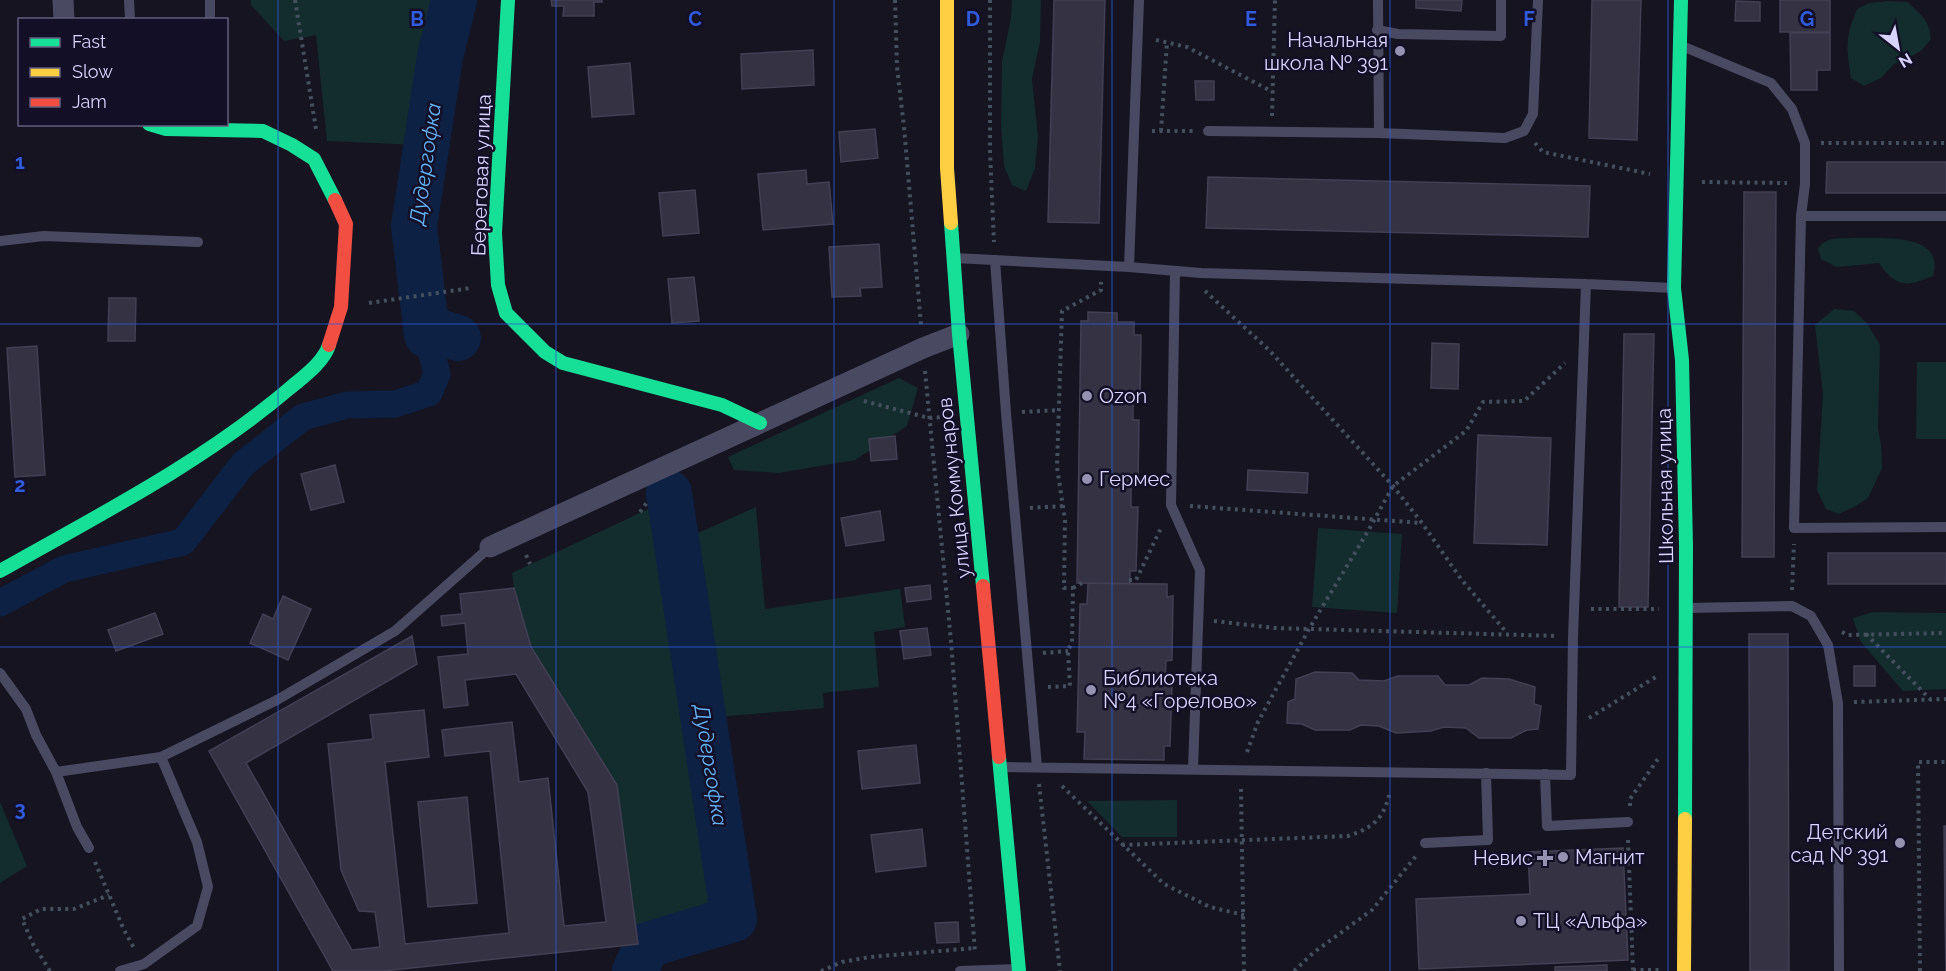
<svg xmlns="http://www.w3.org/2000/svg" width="1946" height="971" viewBox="0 0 1946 971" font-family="Raleway,sans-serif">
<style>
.green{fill:#132c2d}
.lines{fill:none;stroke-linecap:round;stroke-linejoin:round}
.canal{stroke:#0d2144;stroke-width:27}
.river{stroke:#0d2144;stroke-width:46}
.building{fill:#343243;stroke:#433f54;stroke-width:1.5}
.path{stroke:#44505f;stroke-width:4;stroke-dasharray:3 4.5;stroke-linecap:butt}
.lane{stroke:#4a4962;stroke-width:10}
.street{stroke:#4a4962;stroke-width:21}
.fast{stroke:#16e098;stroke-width:14}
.slow{stroke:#ffcf43;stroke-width:14}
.jam{stroke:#f24e42;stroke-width:14}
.grid{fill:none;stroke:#305bdc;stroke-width:1.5;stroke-opacity:0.55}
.poi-dot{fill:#9591b1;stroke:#130f26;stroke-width:2}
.labels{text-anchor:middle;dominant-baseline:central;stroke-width:5;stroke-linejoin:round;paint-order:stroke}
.poi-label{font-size:20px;fill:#d9d4ff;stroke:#130f26;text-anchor:start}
.street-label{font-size:20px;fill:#d9d4ff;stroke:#130f26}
.water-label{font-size:21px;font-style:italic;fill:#62b6ff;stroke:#130f26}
.grid-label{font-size:20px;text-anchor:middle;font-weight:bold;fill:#305bdc;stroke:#130f26;stroke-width:5;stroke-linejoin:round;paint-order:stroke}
</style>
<rect width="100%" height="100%" fill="#161421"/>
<!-- green -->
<path class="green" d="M 251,0 L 442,0 L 429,65 L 418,145 L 327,141 L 316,35 L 284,41 L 251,5 Z
M 1012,0 L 1041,0 L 1040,42 L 1032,79 L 1038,137 L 1035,168 L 1026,191 L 1012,185 L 1004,166 L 1001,123 L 1002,62 L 1011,18 Z
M 1889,1 L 1907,2 C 1920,13 1930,21 1931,39 L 1922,50 L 1907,59 L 1894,64 L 1881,78 L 1864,86 L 1851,78 C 1846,46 1845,39 1857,9 L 1869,3 Z
M 1851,238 C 1878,239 1946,231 1933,276 C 1907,287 1896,288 1879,263 L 1836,267 L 1821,259 L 1818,249 C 1826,236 1838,239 1851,238 Z
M 1834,309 L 1854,311 L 1867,323 L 1880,345 L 1878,429 L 1881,445 L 1882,468 L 1868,498 L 1856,506 L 1839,514 L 1826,509 L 1817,490 L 1823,395 L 1815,325 Z
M 1917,362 L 1946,362 L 1946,439 L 1916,439 Z
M 899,378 L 918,388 L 907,426 L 855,460 L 779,473 L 734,470 L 728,457 Z
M 659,504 L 723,916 L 638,944 L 617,785 L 531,647 L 514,588 L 512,573 Z
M 756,507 L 765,609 L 900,589 L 905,627 L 874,632 L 879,687 L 823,693 L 824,708 L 706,718 L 680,541 Z
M 1318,528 L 1402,534 L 1397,613 L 1312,607 Z
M 1873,612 L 1946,613 L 1946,689 L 1903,691 L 1861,642 L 1853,618 Z
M 1177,800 L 1177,837 L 1122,837 L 1087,801 Z
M 0,802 L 27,866 L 0,883 Z"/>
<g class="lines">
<!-- canal -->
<path class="canal" d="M 0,603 L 64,569 L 183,542 L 243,464 L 303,417 L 347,405 L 395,404 L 429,393 L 437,374 L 427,335"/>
<!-- river -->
<path class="river" d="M 454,0 L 440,57 L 414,226 L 427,335 L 442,333 L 458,338
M 635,971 L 647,945 L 734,919 L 669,493"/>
</g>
<!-- building -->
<path class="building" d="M 551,0 L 602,0 L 602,2 L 594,2 L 594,16 L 563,16 L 564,6 L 552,6 Z
M 1054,0 L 1105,0 L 1099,223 L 1048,222 Z
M 1416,0 L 1462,0 L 1461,11 L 1416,8 Z
M 1592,0 L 1641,0 L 1637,140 L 1589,138 Z
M 1780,0 L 1830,0 L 1830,32 L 1780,32 Z
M 1736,1 L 1760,2 L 1760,21 L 1735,21 Z
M 1790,33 L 1830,33 L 1830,70 L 1817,70 L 1817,90 L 1791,90 Z
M 813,50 L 814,85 L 742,89 L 741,54 Z
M 630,63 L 634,114 L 592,117 L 588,67 Z
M 1195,81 L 1214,81 L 1214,100 L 1196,100 Z
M 875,129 L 878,158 L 841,162 L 839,132 Z
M 1827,162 L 1946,162 L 1946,193 L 1826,193 Z
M 806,170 L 807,184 L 829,182 L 833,224 L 763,230 L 758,174 Z
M 1208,177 L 1590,186 L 1588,237 L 1206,228 Z
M 695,190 L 699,233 L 663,236 L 659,193 Z
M 1744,192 L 1776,192 L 1774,557 L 1742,557 Z
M 879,244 L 882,287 L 860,288 L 861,296 L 832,297 L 829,247 Z
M 694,277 L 699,321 L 672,323 L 668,279 Z
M 109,298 L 136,298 L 135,341 L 108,341 Z
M 1088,312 L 1117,313 L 1117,322 L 1134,322 L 1134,335 L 1141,335 L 1140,397 L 1133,397 L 1133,420 L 1139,420 L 1138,484 L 1131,484 L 1131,507 L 1138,507 L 1136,571 L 1130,571 L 1130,584 L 1077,583 L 1081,321 L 1088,321 Z
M 1624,334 L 1654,334 L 1648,607 L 1619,607 Z
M 1432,343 L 1459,344 L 1458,389 L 1431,388 Z
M 37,346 L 45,475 L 15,477 L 7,348 Z
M 1478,435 L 1551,438 L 1547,545 L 1474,543 Z
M 895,436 L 897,459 L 871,461 L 869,439 Z
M 335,465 L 344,502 L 311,510 L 301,474 Z
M 1248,470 L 1308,473 L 1307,493 L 1247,490 Z
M 880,511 L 884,540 L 846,546 L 841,518 Z
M 1828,553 L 1946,553 L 1946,584 L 1828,584 Z
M 1088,583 L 1167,584 L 1167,597 L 1173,596 L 1172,660 L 1166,661 L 1165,683 L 1172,683 L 1170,746 L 1164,746 L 1164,760 L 1084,759 L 1085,732 L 1077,732 L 1079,652 L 1080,604 L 1087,604 Z
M 930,585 L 931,599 L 907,602 L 905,588 Z
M 514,588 L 531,647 L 617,785 L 638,944 L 383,971 L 333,971 L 209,751 L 412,636 L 417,664 L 246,763 L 352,950 L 380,947 L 375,912 L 359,911 L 341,870 L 328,744 L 373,739 L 370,715 L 424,710 L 429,757 L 385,762 L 405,944 L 509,933 L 490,751 L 445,756 L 442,730 L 512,722 L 519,782 L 548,778 L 564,926 L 606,922 L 588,792 L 516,674 L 465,680 L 468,705 L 444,708 L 438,657 L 468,654 L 465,623 L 442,626 L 441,616 L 462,614 L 460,594 Z
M 283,596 L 311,609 L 288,660 L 250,643 L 263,614 L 273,619 Z
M 155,613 L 163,634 L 116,651 L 108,630 Z
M 927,628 L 931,655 L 904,659 L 900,631 Z
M 1749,634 L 1788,634 L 1789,971 L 1750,971 Z
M 1854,666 L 1875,666 L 1875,686 L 1854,686 Z
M 1315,672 L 1352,673 L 1359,680 L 1384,681 L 1398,676 L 1438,676 L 1445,685 L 1469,685 L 1482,678 L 1509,679 L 1535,687 L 1534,704 L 1541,706 L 1538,729 L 1527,730 L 1511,738 L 1479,738 L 1466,728 L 1444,727 L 1431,731 L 1396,733 L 1379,726 L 1361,725 L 1350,730 L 1315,730 L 1302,724 L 1287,723 L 1288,702 L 1295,699 L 1296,679 Z
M 916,745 L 920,783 L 862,789 L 858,751 Z
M 467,797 L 477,903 L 428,907 L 418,802 Z
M 1944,826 L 1946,826 L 1946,971 L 1945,916 Z
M 922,829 L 926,866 L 876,872 L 871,835 Z
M 1623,848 L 1628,960 L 1419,969 L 1416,899 L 1530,894 L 1528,852 Z
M 958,922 L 959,942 L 937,943 L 935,923 Z
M 1607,965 L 1607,971 L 1555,971 L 1555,967 Z"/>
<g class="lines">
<!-- path -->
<path class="path" d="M 295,0 L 316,129
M 895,0 L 897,67 L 904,127 L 921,325
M 990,0 L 990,152 L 994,242
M 1156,40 L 1187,47 L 1273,92
M 1272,116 L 1275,0
M 1152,131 L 1193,131
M 1161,131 L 1167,42
M 1535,143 L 1543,152 L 1650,174
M 1821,143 L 1946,143
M 1702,182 L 1787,183
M 1205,291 L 1269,350 L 1393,486 L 1422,523 L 1461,579 L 1507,633
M 369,303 L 471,288
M 925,371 L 951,641 L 975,952
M 864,401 L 929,418 L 942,417
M 1022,412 L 1059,410
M 1190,506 L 1422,523
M 1030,508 L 1063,506
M 640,512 L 648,501
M 526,555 L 530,564
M 1129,580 L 1136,580 L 1161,528
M 1073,588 L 1082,583
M 1792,590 L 1794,544
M 1591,609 L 1659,609
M 1214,621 L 1275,628 L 1557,636
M 1842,632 L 1847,635 L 1946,633
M 1866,634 L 1930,699
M 1043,653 L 1068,651
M 1048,687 L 1070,686 L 1068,651 L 1072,642 L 1073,588 L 1064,588 L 1065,520 L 1057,467 L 1062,311 L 1101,290 L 1101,282
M 1854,702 L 1946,699
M 1589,718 L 1659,675
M 1247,752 L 1258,722 L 1309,629 L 1368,531 L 1393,486 L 1466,431 L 1483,402 L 1524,401 L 1565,363
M 1039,784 L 1060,971
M 1062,786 L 1164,884 L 1210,907 L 1244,915
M 1241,789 L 1244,971
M 1630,806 L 1630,799 L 1658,759
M 1628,840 L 1633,970
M 1122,845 L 1348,836 C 1375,827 1384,818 1390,791
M 95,862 L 124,930 L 134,948
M 1633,970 L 1659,970
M 50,971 L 33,944 L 22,919 L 41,909 L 74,909 L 109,895
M 821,971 L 842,962 L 870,957 L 975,948
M 1294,971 L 1313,953 L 1372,910 L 1416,856
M 1920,971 L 1918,762 L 1946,762"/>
<!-- lane -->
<path class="lane" d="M 129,0 L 130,20
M 1378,0 L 1379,133
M 210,20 L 210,0
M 1377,30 L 1398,34 L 1501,36 L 1501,0
M 1682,46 L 1771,83 L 1792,109 L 1805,143 L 1805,184 L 1801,216 L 1794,528 L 1946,527
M 1208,131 L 1379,133 L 1505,138 L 1524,131 L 1533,114 L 1538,0
M 1801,216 L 1946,216
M 0,241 L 44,236 L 198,242
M 955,258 L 1129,267 L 1201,273 L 1586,284 L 1674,288
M 995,260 L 1006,413 L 1037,767
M 1129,267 L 1139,0
M 1175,271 L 1171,505 L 1200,570 L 1193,769
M 1687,608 L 1792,606 L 1811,616 L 1828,645 L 1838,703 L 1839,971
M 0,673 L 26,709 L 36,735 L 56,772 L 77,827 L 89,848
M 1001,767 L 1571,775 L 1573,637 L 1586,284
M 56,772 L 161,757
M 1545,774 L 1547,826 L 1628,822
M 1425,843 L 1488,840 L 1486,773
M 120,971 L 144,964 L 197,926 L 208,887 L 197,842 L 161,757 L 277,700 L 395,631 L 490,547
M 960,971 L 1017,969"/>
<!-- street -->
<path class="street" d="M 63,0 L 64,20
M 490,547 L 923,348 L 959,334"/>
<!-- fast -->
<path class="fast" d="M 508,0 L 495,233 L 498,285 L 506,313 L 545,352 L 563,363 L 722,405 L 760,423
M 1681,0 L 1674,288 L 1682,360 L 1686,546 L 1685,819
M 149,124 L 166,129 L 263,131 L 292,145 L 314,159 L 335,200
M 951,223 L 959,334 L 983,586
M 0,571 C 99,515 203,462 290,388 C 303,377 324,362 329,345
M 999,757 L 1019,971"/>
<!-- slow -->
<path class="slow" d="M 947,0 L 947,168 L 951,223
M 1684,971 L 1685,819"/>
<!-- jam -->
<path class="jam" d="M 329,345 L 341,307 L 346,224 L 335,200
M 983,586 L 999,757"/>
</g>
<!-- grid -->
<path class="grid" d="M 278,0 L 278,971M 556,0 L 556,971M 834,0 L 834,971M 1112,0 L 1112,971M 1390,0 L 1390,971M 1668,0 L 1668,971M 0,324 L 1946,324M 0,647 L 1946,647"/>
<!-- markers -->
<g class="poi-dot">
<circle cx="1400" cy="51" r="6"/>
<circle cx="1087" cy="396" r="6"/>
<circle cx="1087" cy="479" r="6"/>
<circle cx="1091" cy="690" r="6"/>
<circle cx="1900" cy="843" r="6"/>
<circle cx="1563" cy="857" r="6"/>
<path d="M1542 849h6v6h6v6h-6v6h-6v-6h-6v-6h6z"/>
<circle cx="1521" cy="921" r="6"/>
</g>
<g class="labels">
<!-- poi labels -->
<g class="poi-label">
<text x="1388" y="40" text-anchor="end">Начальная<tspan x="1388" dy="23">школа № 391</tspan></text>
<text x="1099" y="396">Ozon</text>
<text x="1099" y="479">Гермес</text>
<text x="1103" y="678">Библиотека<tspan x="1103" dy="23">№4 «Горелово»</tspan></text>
<text x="1888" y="832" text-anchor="end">Детский<tspan x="1888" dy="23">сад № 391</tspan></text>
<text x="1575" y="857">Магнит</text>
<text x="1533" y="858" text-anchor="end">Невис</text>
<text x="1533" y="921">ТЦ «Альфа»</text>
</g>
<!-- street labels -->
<g class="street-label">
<text transform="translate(481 175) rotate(-88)">Береговая улица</text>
<text transform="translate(1665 486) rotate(-91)">Школьная улица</text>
<text transform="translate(954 488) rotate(-96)">улица Коммунаров</text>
</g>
<!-- water labels -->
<g class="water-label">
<text transform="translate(425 164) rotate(-82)">Дудергофка</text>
<text transform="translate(711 765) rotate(81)">Дудергофка</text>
</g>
</g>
<g class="grid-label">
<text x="417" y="26">B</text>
<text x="695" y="26">C</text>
<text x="973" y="26">D</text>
<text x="1251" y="26">E</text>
<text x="1529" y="26">F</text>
<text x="1807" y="26">G</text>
<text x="20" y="169">1</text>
<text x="20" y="492">2</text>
<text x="20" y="816">3</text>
</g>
<!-- legend -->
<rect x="18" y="18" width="210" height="108" fill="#130f26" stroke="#625e7d" stroke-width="1.5"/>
<rect x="30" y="38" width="30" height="9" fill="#16e098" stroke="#625e7d" stroke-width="1.5"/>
<text x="72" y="48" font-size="18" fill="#d9d4ff">Fast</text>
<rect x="30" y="68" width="30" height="9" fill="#ffcf43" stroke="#625e7d" stroke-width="1.5"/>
<text x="72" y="78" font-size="18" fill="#d9d4ff">Slow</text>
<rect x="30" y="98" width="30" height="9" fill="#f24e42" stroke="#625e7d" stroke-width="1.5"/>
<text x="72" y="108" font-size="18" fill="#d9d4ff">Jam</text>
<!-- north arrow -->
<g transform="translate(1898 48) rotate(149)" stroke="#130f26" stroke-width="4.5" paint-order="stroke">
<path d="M0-4.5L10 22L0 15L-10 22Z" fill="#d9d4ff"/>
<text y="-9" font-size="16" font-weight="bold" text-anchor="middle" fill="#d9d4ff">N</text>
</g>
</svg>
